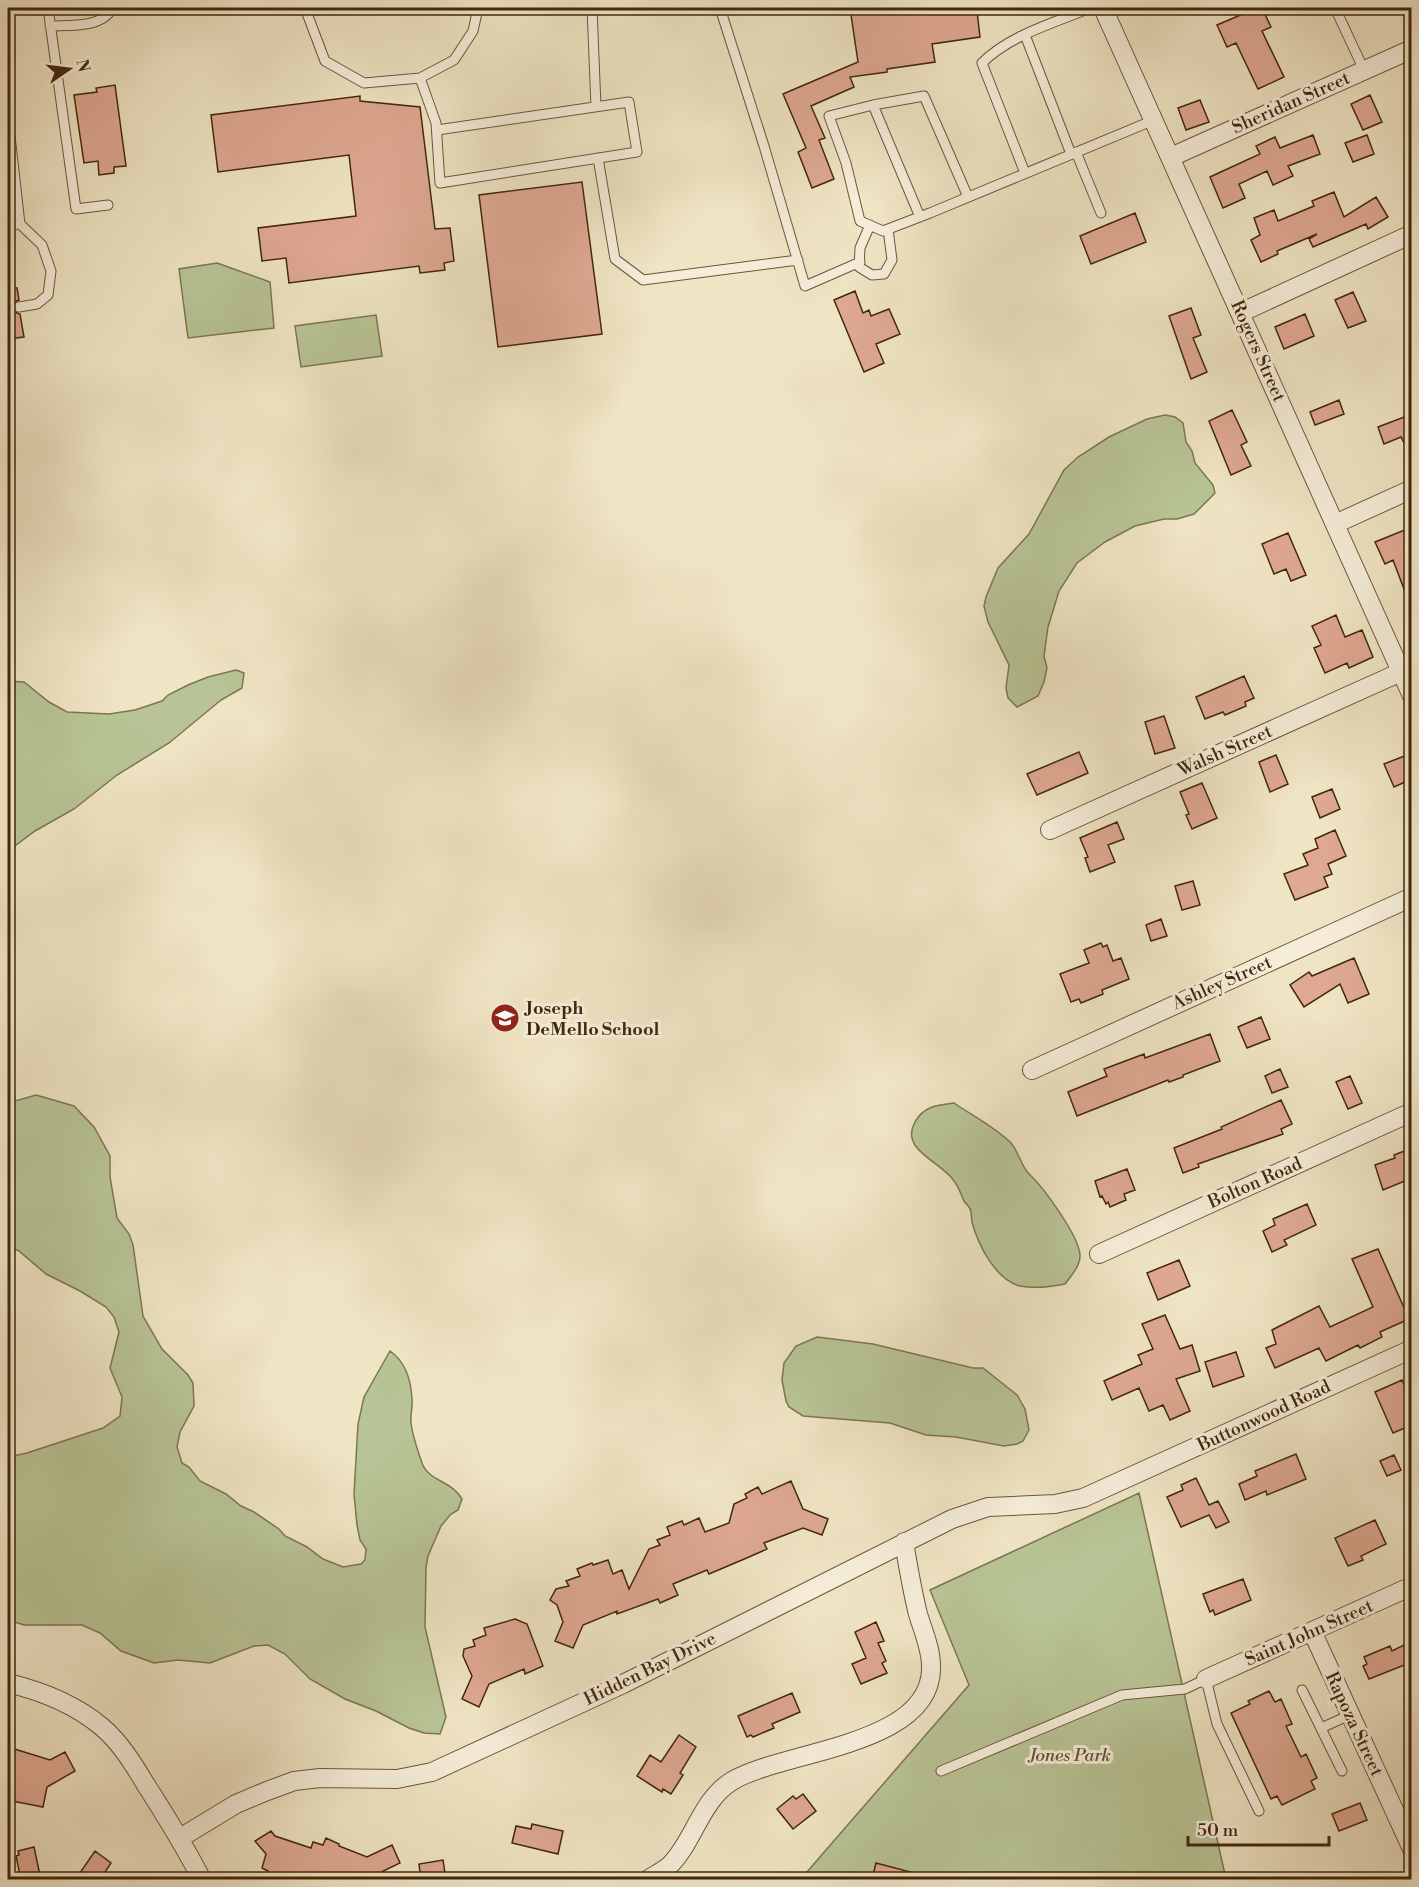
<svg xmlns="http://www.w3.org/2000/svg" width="1419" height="1887" viewBox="0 0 1419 1887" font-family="'Libre Bodoni',serif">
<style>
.green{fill:#b8c495;stroke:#7d7650;stroke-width:1.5}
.building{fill:#dea891;stroke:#42270c;stroke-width:1.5}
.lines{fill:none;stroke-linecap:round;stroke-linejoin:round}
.lane-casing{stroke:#6d563a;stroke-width:11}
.street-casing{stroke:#6d563a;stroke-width:20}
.lane{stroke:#f5edd9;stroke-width:9}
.street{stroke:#f5edd9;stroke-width:18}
.labels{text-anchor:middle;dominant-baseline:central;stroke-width:6;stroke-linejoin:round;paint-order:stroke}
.street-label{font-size:18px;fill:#42270c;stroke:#f5edd9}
.poi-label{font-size:18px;font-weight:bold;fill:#42270c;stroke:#f5edd9;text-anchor:start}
.park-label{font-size:18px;font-style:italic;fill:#604e2e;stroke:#f5edd9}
</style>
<rect width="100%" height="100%" fill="#efe4c4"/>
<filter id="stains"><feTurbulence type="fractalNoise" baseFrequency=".00333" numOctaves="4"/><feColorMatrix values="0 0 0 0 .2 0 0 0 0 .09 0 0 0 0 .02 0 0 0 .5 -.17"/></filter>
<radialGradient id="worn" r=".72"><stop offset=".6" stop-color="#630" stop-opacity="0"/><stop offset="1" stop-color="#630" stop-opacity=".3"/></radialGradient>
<!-- green -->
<path class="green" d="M 217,263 L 270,282 L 274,328 L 188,338 L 179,269 Z
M 376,315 L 382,356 L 301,367 L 295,326 Z
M 1165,415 L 1175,417 L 1183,423 L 1186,442 L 1192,451 L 1195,463 L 1213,485 L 1215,493 L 1194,514 L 1177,519 L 1164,519 L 1135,526 L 1105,542 L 1077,563 L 1059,591 L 1048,627 L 1044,656 L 1047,668 L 1044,682 L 1038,696 L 1017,707 L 1008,698 L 1006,688 L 1009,665 L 988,622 L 984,606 L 986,597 L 998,568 L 1029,534 L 1064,470 L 1078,457 L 1109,437 L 1147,419 Z
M 236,670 L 244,673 L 242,688 L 221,700 L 169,743 L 117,775 L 74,809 L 35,831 L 8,851 L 8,681 L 24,682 L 49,702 L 67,712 L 109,714 L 135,710 L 162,701 L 168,695 L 188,685 L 208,677 Z
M 36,1095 L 74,1106 L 94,1127 L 110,1156 L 110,1177 L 117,1218 L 129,1234 L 133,1245 L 143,1316 L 162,1349 L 188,1375 L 193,1383 L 194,1406 L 180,1432 L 177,1447 L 182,1463 L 189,1467 L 200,1481 L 226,1494 L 241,1506 L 254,1512 L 279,1529 L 285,1536 L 307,1547 L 323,1559 L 343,1567 L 361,1564 L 365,1560 L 366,1549 L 360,1540 L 357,1525 L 354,1494 L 358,1424 L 364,1397 L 390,1351 C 406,1362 411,1380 412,1399 C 413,1407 410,1415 411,1422 C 412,1435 418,1451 422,1463 C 429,1482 451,1480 462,1499 L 458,1510 L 451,1514 L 441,1526 L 428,1556 L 426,1567 L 425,1627 L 446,1717 L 440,1734 L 424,1733 L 409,1728 L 376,1711 L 345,1699 L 310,1679 L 285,1654 L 268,1645 L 254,1646 L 210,1663 L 178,1660 L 154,1663 L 121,1651 L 100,1633 L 82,1625 L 24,1625 L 8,1620 L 8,1457 L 27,1453 L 103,1428 L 120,1416 L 122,1397 L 110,1368 L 119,1332 L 114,1317 L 106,1307 L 80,1291 L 46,1274 L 19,1251 L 8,1246 L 8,1103 Z
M 954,1103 C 973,1116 995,1127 1011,1143 C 1019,1152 1021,1167 1030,1175 C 1043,1187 1080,1237 1080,1256 C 1080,1266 1071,1276 1065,1284 C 1050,1287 1035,1289 1020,1286 C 996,1280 978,1245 972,1222 C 971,1218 972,1212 970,1209 C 969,1206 966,1204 964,1201 C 961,1195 959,1187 954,1181 C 942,1162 899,1150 915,1122 C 924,1106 937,1105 954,1103 Z
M 817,1337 L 873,1344 L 973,1368 L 983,1368 L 1017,1395 L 1025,1409 L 1029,1430 L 1023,1441 L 1017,1444 L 1004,1446 L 956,1437 L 926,1435 L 890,1423 L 803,1416 L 789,1407 L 786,1401 L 782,1380 L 784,1363 L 796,1346 Z
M 1139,1493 L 1226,1879 L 800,1880 L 969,1685 L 930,1590 Z"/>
<!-- building -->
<path class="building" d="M 850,8 L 963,8 L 964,13 L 977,11 L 980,37 L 932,44 L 935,62 L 887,69 L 887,72 L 850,77 L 854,87 L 811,106 L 825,138 L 819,140 L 834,179 L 812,188 L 798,152 L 806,148 L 783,94 L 858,62 Z
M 1257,8 L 1262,8 L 1271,27 L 1262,31 L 1284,77 L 1258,89 L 1236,43 L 1227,47 L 1217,25 Z
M 115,85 L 126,166 L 114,167 L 114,173 L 99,175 L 98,161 L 84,163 L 74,95 L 97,92 L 96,88 Z
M 1370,95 L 1382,122 L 1363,130 L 1351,104 Z
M 360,96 L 360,101 L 420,107 L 435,229 L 450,228 L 454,261 L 444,263 L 445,270 L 420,273 L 419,266 L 289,283 L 286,258 L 262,261 L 258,228 L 356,216 L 349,155 L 218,172 L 211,115 Z
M 1200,100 L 1209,122 L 1186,130 L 1178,108 Z
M 1313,135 L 1320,154 L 1288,166 L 1293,176 L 1273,185 L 1267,171 L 1239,184 L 1245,198 L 1223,208 L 1210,177 L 1260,154 L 1256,146 L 1275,137 L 1280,148 Z
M 1367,135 L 1374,154 L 1353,162 L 1345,143 Z
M 582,182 L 602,334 L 498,347 L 479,195 Z
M 1334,192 L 1344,217 L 1376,197 L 1388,217 L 1368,229 L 1366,224 L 1313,247 L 1309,239 L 1317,234 L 1277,251 L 1278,254 L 1261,262 L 1251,240 L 1260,235 L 1254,218 L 1274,210 L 1278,221 L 1314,206 L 1312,201 Z
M 1135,213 L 1146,242 L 1091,264 L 1080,236 Z
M 8,288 L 17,288 L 19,300 L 14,302 L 12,308 L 14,312 L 20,314 L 24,337 L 8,339 Z
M 855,291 L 863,313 L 869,310 L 871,316 L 889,309 L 900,334 L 876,344 L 884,363 L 864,372 L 834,300 Z
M 1353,292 L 1366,321 L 1348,328 L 1335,300 Z
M 1191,308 L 1201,335 L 1193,338 L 1207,372 L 1191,379 L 1169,316 Z
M 1305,314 L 1314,336 L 1284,349 L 1275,327 Z
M 1339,400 L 1344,414 L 1315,425 L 1310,412 Z
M 1232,410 L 1247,442 L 1241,445 L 1251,466 L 1231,475 L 1209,421 Z
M 1412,414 L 1412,459 L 1401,437 L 1384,444 L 1378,427 Z
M 1412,527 L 1412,605 L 1410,605 L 1393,560 L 1385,564 L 1375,542 Z
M 1288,533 L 1306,575 L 1291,581 L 1286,569 L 1274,574 L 1262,544 Z
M 1336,615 L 1345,637 L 1362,630 L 1373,657 L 1349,668 L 1347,663 L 1325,673 L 1314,648 L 1321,645 L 1312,626 Z
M 1244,676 L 1254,698 L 1245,702 L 1246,706 L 1225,715 L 1223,712 L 1205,719 L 1196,697 Z
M 1164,716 L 1175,748 L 1155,754 L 1145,722 Z
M 1079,752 L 1088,773 L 1037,795 L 1027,774 Z
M 1412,753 L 1412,779 L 1394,787 L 1384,764 Z
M 1276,755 L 1288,784 L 1270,792 L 1259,762 Z
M 1202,783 L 1217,818 L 1192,829 L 1186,815 L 1189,814 L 1180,792 Z
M 1332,789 L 1340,809 L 1320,818 L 1312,797 Z
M 1117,822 L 1124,839 L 1108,845 L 1115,862 L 1090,872 L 1085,858 L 1088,857 L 1080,838 Z
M 1335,830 L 1346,856 L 1328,864 L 1332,874 L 1324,877 L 1328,887 L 1295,900 L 1284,874 L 1308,865 L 1303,854 L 1318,848 L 1315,839 Z
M 1193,881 L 1200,905 L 1182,910 L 1175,886 Z
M 1161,919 L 1167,936 L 1151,941 L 1146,925 Z
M 1101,943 L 1103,947 L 1107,945 L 1113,961 L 1121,958 L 1129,979 L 1102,990 L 1103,994 L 1081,1003 L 1079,999 L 1071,1002 L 1060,974 L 1089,963 L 1084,950 Z
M 1354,958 L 1369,994 L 1348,1003 L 1340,984 L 1304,1007 L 1290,985 L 1309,972 L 1312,976 Z
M 1261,1017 L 1270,1039 L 1247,1048 L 1238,1027 Z
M 1210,1034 L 1220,1061 L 1183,1075 L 1183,1077 L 1169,1082 L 1168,1080 L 1077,1116 L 1068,1092 L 1107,1076 L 1104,1069 L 1144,1054 L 1145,1058 Z
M 1280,1069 L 1288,1087 L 1272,1093 L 1265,1076 Z
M 1350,1076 L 1362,1103 L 1348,1109 L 1336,1082 Z
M 1281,1100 L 1292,1124 L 1281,1129 L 1283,1134 L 1198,1164 L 1199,1167 L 1183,1173 L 1174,1148 L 1222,1129 L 1221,1127 Z
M 1412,1148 L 1412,1178 L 1383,1190 L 1375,1165 L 1395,1158 L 1394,1155 Z
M 1127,1169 L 1135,1190 L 1124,1194 L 1126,1200 L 1110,1207 L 1108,1202 L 1106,1204 L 1102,1196 L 1100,1197 L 1095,1181 Z
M 1307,1204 L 1316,1225 L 1284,1240 L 1287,1245 L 1272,1252 L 1263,1231 L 1275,1225 L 1273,1219 Z
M 1378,1249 L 1409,1319 L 1380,1332 L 1382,1337 L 1360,1348 L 1358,1345 L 1326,1361 L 1319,1348 L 1275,1368 L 1266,1348 L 1276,1344 L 1272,1330 L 1319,1306 L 1330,1327 L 1373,1307 L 1352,1259 Z
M 1179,1260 L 1190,1286 L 1158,1300 L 1147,1273 Z
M 1165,1315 L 1180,1349 L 1192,1345 L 1200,1371 L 1176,1379 L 1190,1411 L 1170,1420 L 1163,1405 L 1149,1411 L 1139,1388 L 1112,1400 L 1104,1381 L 1142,1364 L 1138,1355 L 1153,1349 L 1142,1324 Z
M 1236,1352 L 1244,1376 L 1213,1387 L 1205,1362 Z
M 1402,1380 L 1412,1402 L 1412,1425 L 1393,1433 L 1375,1392 Z
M 1296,1454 L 1306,1479 L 1267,1495 L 1266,1491 L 1245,1500 L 1239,1484 L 1257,1476 L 1255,1471 Z
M 1394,1455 L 1401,1470 L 1387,1476 L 1380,1461 Z
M 1196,1478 L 1209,1505 L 1218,1501 L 1229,1522 L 1216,1528 L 1209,1515 L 1181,1527 L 1167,1497 L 1183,1490 L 1181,1485 Z
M 791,1481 L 803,1509 L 828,1519 L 822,1535 L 803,1528 L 764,1543 L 767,1549 L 749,1557 L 709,1574 L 707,1570 L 673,1584 L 678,1595 L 660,1603 L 658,1599 L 617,1614 L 617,1611 L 583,1625 L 573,1648 L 555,1641 L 563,1622 L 557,1605 L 550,1600 L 556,1589 L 569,1586 L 566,1581 L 580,1576 L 577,1569 L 592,1563 L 593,1565 L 608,1560 L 613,1574 L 622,1570 L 629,1589 L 649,1549 L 660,1545 L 657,1540 L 670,1535 L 667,1527 L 682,1521 L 684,1525 L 699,1518 L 705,1532 L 729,1523 L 734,1504 L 747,1498 L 745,1494 L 758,1487 L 762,1494 Z
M 1375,1520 L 1386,1544 L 1361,1556 L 1363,1560 L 1348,1566 L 1335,1538 Z
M 1243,1579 L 1251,1600 L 1215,1615 L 1213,1610 L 1210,1612 L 1203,1594 Z
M 515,1619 L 527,1624 L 543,1666 L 525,1674 L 524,1669 L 489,1684 L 479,1707 L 462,1699 L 472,1676 L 463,1656 L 464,1649 L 475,1646 L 473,1640 L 486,1635 L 484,1628 Z
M 876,1622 L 884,1641 L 878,1643 L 886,1661 L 882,1663 L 887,1673 L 861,1684 L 852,1664 L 866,1658 L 855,1632 Z
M 1412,1641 L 1412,1662 L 1369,1679 L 1363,1666 L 1367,1664 L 1364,1657 L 1390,1646 L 1392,1651 Z
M 1269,1691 L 1275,1702 L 1281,1699 L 1292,1724 L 1286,1726 L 1301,1757 L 1306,1754 L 1317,1778 L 1311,1781 L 1315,1789 L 1282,1805 L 1277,1796 L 1271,1799 L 1231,1713 L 1250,1704 L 1248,1701 Z
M 792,1693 L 800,1712 L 772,1724 L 774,1728 L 753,1737 L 751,1735 L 747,1737 L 738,1716 Z
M 679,1735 L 696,1747 L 680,1773 L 683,1775 L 671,1794 L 663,1789 L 662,1792 L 637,1776 L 650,1755 L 661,1762 Z
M 8,1747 L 50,1760 L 65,1752 L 75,1771 L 47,1787 L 43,1807 L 12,1801 L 14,1793 L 8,1792 Z
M 803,1794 L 816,1811 L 793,1829 L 777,1809 L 793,1796 L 796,1799 Z
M 1360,1803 L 1367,1820 L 1339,1831 L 1332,1814 Z
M 532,1824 L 563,1831 L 558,1854 L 512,1843 L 516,1826 L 531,1829 Z
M 271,1831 L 275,1836 L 311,1848 L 313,1842 L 323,1845 L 326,1838 L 339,1844 L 339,1846 L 367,1857 L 392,1845 L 400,1863 L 365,1880 L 265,1880 L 268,1871 L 262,1868 L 266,1854 L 255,1841 Z
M 34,1847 L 41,1880 L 21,1880 L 16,1856 L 19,1855 L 18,1851 Z
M 95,1851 L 111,1863 L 100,1880 L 75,1880 Z
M 443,1860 L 446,1880 L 421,1880 L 419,1864 Z
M 876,1863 L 918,1874 L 917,1880 L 872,1880 Z"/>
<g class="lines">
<!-- lane casing -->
<g class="lane-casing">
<path id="lane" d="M 48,8 L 76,209 L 108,205
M 305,8 L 325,61 L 364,83 L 420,78 L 454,60 L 473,31 L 478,8
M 592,8 L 596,107
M 720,8 L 764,146 L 805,286 L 860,262
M 1335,8 L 1364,70
M 50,26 C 70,25 103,28 112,8
M 1025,35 L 1071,154
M 420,78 L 436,123 L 440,183 L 637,152 L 629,102 L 437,130
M 873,105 L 924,96 L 968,197
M 8,118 L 20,224 L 8,225
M 1076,152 L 1101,213
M 598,158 L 615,259 L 643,280 L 798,260
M 1025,173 L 982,63 C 1010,35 1054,23 1090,8
M 920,217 L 873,105 L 829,116 L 846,163 L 860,221 L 883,231 L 930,213 L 1154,120
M 870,225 L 860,248 L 859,267 L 872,275 L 884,274 L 892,260 L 888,229
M 19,307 L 37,304 L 48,295 L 51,271 L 42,245 L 20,224
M 1302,1690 L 1342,1771
M 1321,1728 L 1350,1715
M 941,1771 L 1122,1695 L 1185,1689 L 1206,1679 L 1217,1724 L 1259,1811"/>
</g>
<!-- street casing -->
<g class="street-casing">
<path id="street" d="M 1103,8 L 1412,696
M 1171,157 L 1412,49
M 1240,313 L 1412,234
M 1335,524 L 1412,489
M 1050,830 L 1401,672
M 1032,1070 L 1412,897
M 1099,1254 L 1412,1112
M 1312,1631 L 1412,1849
M 1206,1679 L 1412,1586
M 8,1683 C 41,1691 76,1705 102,1727 C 120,1742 134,1765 146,1785 C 166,1816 185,1847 202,1880
M 180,1838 L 236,1804 L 267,1791 L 294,1781 L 320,1778 L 397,1779 L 432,1772 L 623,1684 L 952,1519 L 988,1507 L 1055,1504 L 1083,1498 L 1412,1349
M 647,1880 C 655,1875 663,1871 670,1865 C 694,1841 701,1800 732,1781 C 784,1750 934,1746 931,1666 C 931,1648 923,1631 918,1614 C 912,1590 908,1566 904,1542"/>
</g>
<!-- lane -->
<use href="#lane" class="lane"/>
<!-- street -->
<use href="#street" class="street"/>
</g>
<!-- icons -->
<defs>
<g id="school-disc" transform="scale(1.5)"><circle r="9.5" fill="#8f2418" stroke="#f5edd9"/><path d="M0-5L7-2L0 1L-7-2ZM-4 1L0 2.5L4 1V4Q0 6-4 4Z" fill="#fff"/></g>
</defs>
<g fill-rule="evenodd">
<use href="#school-disc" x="505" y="1018"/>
</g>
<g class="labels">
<!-- street labels -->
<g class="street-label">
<text transform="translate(1291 103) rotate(-24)">Sheridan Street</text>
<text transform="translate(1258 351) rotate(66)">Rogers Street</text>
<text transform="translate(1225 751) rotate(-24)">Walsh Street</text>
<text transform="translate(1222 983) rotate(-24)">Ashley Street</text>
<text transform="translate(1255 1183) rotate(-24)">Bolton Road</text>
<text transform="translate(1264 1416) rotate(-25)">Buttonwood Road</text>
<text transform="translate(1309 1633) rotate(-24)">Saint John Street</text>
<text transform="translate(650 1669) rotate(-26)">Hidden Bay Drive</text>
<text transform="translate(1354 1724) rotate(65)">Rapoza Street</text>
</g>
<!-- poi labels -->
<g class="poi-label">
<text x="526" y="1008">Joseph<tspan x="526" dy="21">DeMello School</tspan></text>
</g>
<!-- park labels -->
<g class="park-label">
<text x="1070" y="1755">Jones Park</text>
</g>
</g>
<!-- margin -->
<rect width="1419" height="1887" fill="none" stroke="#efe4c4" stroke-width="30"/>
<rect x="9" y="9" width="1401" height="1869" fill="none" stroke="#42270c" stroke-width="3"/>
<rect x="15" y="15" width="1389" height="1857" fill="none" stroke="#42270c" stroke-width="1.5"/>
<!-- north arrow -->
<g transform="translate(69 69) rotate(76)" stroke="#f5edd9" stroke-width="4.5" paint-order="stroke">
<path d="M0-4.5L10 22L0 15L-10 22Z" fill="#42270c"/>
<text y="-9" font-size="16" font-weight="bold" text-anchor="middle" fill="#42270c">N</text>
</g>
<!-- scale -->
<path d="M1188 1836v9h141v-9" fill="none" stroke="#42270c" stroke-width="3"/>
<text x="1197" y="1836" font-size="18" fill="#42270c" stroke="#f5edd9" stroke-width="4.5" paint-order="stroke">50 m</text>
<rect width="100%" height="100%" filter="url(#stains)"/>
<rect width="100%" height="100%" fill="url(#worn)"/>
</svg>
